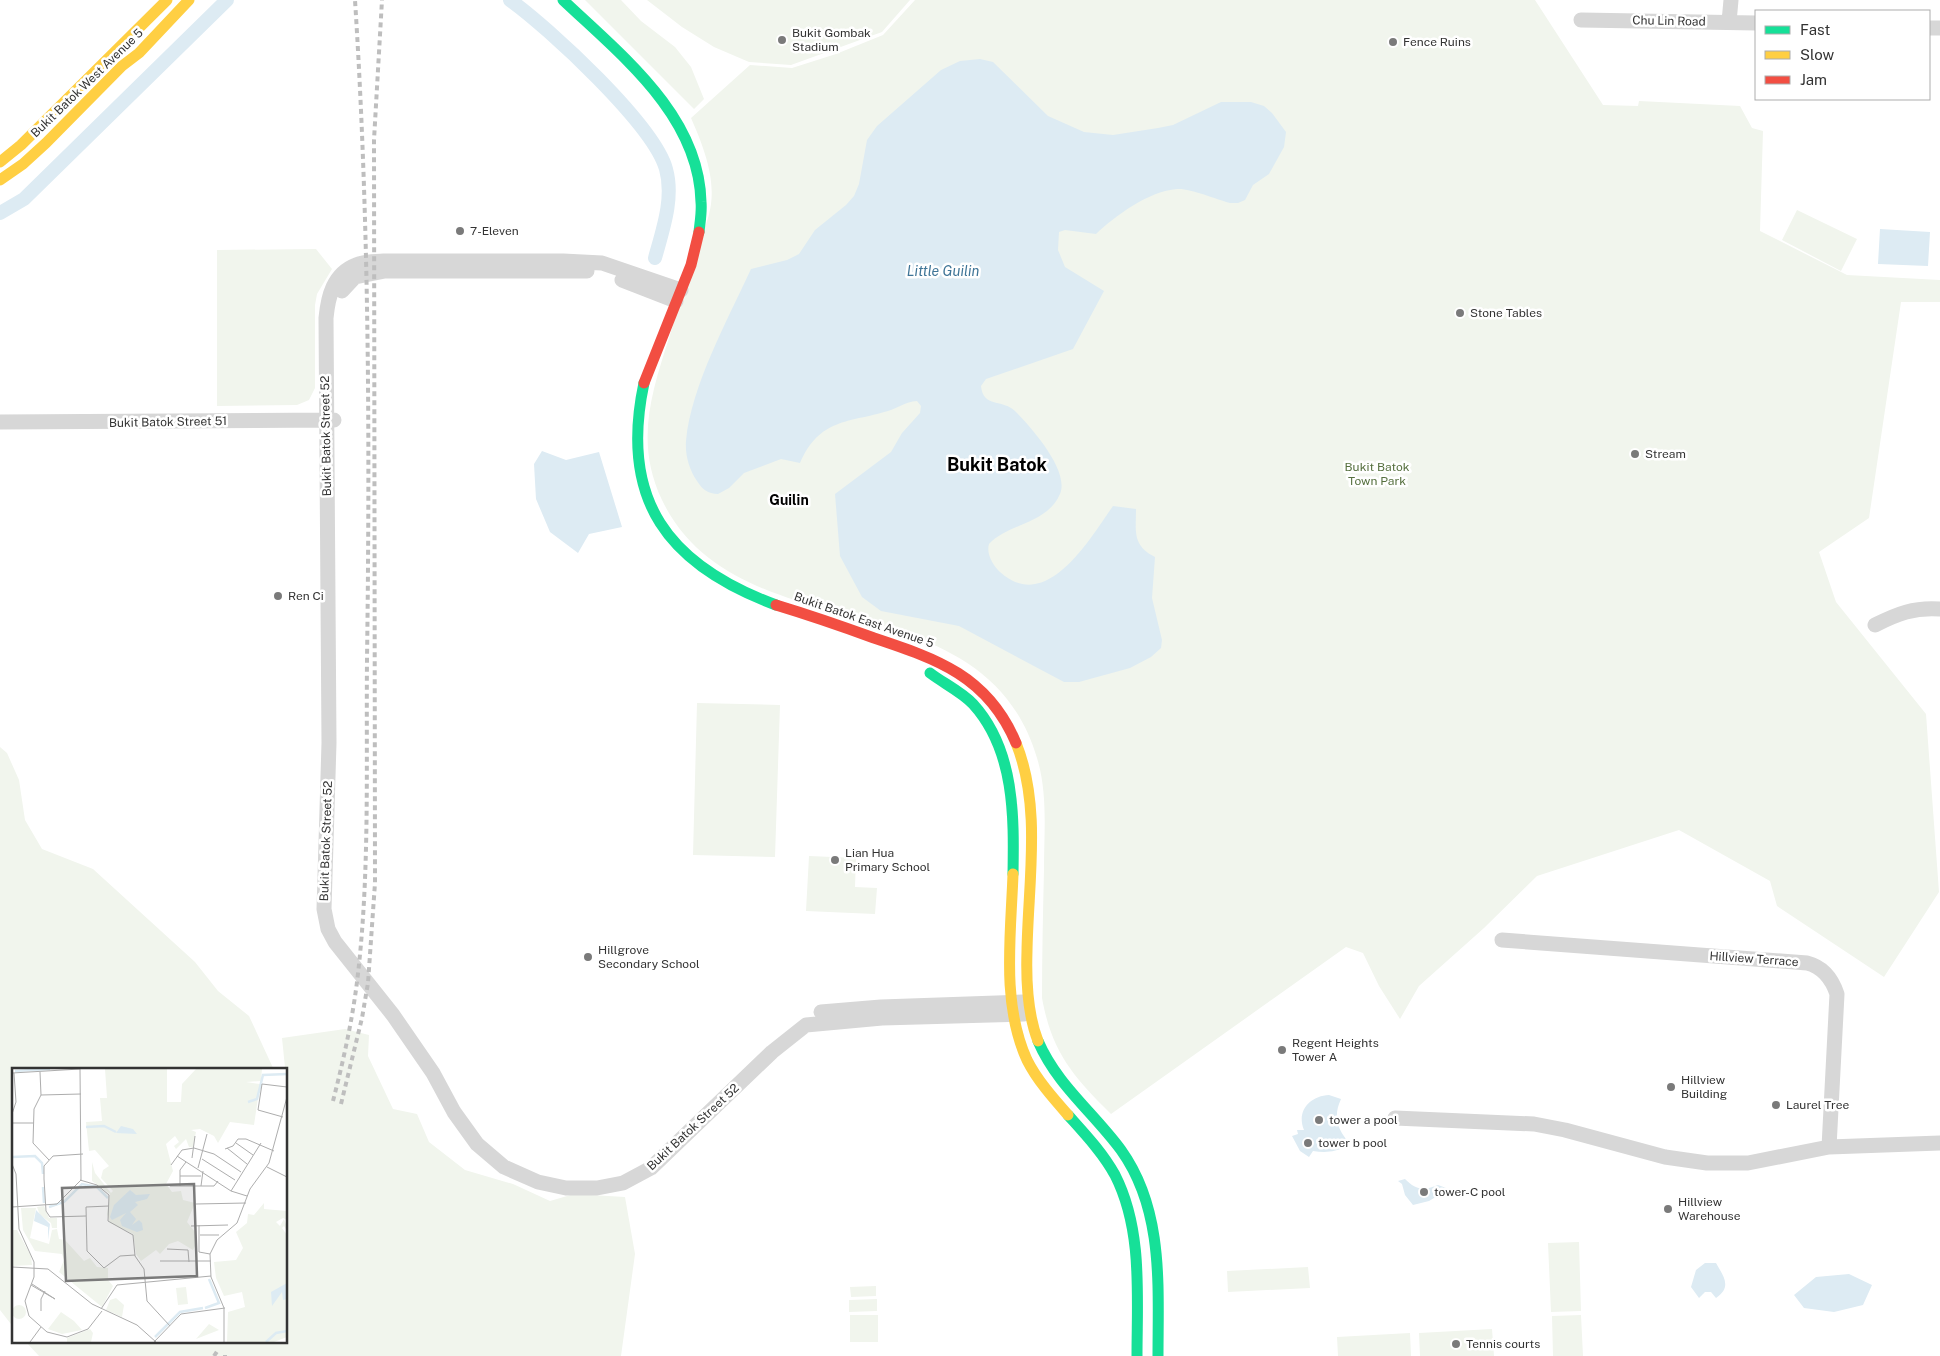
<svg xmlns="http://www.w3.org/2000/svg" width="1940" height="1356" viewBox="0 0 1940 1356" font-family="'Public Sans',sans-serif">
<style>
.green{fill:#f1f5ed}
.water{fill:#ddebf3}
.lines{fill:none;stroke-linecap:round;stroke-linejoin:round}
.canal{stroke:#ddebf3;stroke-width:14}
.street{stroke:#d7d7d7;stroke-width:15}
.fast{stroke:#16e098;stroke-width:11}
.slow{stroke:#ffcf43;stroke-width:11}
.jam{stroke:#f24e42;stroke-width:11}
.rail{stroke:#bebebe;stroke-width:4;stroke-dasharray:5 4;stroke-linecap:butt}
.poi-dot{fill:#7a7a7a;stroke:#fff;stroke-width:2}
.labels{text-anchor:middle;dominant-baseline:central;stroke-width:5;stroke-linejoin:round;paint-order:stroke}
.street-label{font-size:12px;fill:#333;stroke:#fff}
.poi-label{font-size:12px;fill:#333;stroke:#fff;text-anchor:start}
.park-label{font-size:12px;fill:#56703f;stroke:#fff}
.water-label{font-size:14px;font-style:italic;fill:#3f7597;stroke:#fff}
.neighbourhood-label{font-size:14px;font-weight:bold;fill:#000;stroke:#fff}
.district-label{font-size:18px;font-weight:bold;fill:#000;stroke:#fff}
.inset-river{fill:none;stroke:#ddebf3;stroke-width:2.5}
.inset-road{fill:none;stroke:#adadad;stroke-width:1}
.view{fill:#7a7a7a;fill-opacity:0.15;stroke:#7a7a7a;stroke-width:2.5}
.inset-edge{fill:none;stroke:#333;stroke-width:2.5}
</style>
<rect width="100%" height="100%" fill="#fff"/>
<!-- green -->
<path class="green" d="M 585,0 L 621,0 L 641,21 L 675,47 L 691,67 L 704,99 L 694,109 Z
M 647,0 L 910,0 L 882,32 L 791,65 L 749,62 L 714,47 L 682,27 Z
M 915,0 L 1535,0 L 1603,105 L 1638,106 L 1639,101 L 1740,106 L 1752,128 L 1763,131 L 1760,231 L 1847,275 L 1940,280 L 1940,302 L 1901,302 L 1869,518 L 1819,552 L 1836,602 L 1926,714 L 1939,892 L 1884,977 L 1777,906 L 1770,881 L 1679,830 L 1537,876 L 1484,928 L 1419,986 L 1400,1019 L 1379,986 L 1363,953 L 1346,947 L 1111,1114 C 1073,1076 1052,1053 1042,998 C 1042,955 1043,912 1044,869 C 1044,832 1048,794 1037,758 C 983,575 736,655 662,500 C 635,443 651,394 669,338 C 678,309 687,281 696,252 C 701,237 709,220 711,204 C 715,175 702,143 691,118 L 750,65 L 792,68 L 836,54 L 883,35 Z
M 1797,210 L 1857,239 L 1841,271 L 1782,240 Z
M 316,249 L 332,269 L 317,294 L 315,305 L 315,388 L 309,400 L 297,405 L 217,406 L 217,250 Z
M 697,703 L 780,705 L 775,857 L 693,855 Z
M 0,747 L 7,753 L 19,780 L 25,820 L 42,849 L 93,869 L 195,962 L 218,991 L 249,1016 L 274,1070 L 14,1070 L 14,1328 L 0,1310 Z
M 809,856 L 856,858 L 855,887 L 877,888 L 875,914 L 806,911 Z
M 345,1029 L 369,1035 L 368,1056 L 393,1109 L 417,1114 L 429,1142 L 465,1170 L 513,1184 L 550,1201 L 574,1194 L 625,1197 L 635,1254 L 621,1356 L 39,1356 L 26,1342 L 286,1342 L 287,1087 L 282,1038 Z
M 1579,1242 L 1581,1311 L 1551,1312 L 1548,1243 Z
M 1308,1267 L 1310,1288 L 1228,1292 L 1227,1271 Z
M 876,1286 L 876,1296 L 851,1297 L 850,1287 Z
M 877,1299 L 877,1311 L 849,1312 L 849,1300 Z
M 850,1315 L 878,1315 L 878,1342 L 850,1342 Z
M 1581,1315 L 1583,1356 L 1553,1356 L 1552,1316 Z
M 1492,1329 L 1494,1356 L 1420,1356 L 1419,1333 Z
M 1410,1333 L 1411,1356 L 1338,1356 L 1337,1337 Z"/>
<!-- water -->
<path class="water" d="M 980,59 L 993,62 L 1048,116 L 1084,132 L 1113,135 L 1158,128 L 1173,125 L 1221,102 L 1251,102 L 1264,106 L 1272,113 L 1286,132 L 1284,147 L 1269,174 L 1253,185 L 1245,200 L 1238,203 L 1230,203 C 1215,199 1190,188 1177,189 C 1149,191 1115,216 1096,234 L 1065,230 L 1059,232 L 1058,250 L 1065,267 L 1104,291 L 1073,349 L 986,379 L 981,386 C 983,408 1003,399 1015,411 C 1031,427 1070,471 1060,494 C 1047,524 1009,523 989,544 C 986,554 993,565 1000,572 C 1047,615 1091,537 1113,506 L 1136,509 C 1136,532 1132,545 1155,557 L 1152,598 L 1162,640 L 1161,648 L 1151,657 L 1130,668 L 1079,682 L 1064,682 L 959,626 L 881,611 L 862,597 L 840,556 L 835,494 L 891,452 L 902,433 L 920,413 L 921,406 L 917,401 C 905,402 898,408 888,411 C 848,423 820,418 800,463 L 781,459 L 744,473 L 729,488 L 718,494 C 708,494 702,489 697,481 C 689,469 685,455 686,441 C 691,386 728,319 751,269 L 787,260 L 799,254 L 815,230 L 846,205 L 854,196 L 859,184 L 867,140 L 877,126 L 941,70 L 960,61 Z
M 1880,229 L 1930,232 L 1928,266 L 1878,264 Z
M 542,451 L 566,460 L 599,452 L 622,527 L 589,534 L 578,553 L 550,532 L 536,499 L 534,464 Z
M 1329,1095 L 1341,1099 C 1334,1114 1336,1126 1346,1139 L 1339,1143 L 1345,1142 L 1347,1146 C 1335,1152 1326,1153 1313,1151 L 1309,1157 L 1300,1151 L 1292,1136 L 1298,1134 L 1297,1130 L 1304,1130 C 1296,1111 1310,1096 1329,1095 Z
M 1405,1179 C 1416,1190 1423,1191 1438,1185 L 1449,1189 L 1429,1201 L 1413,1205 L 1405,1195 L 1402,1184 L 1398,1181 Z
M 1705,1263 L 1716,1263 C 1724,1277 1732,1287 1716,1298 L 1711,1292 L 1705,1292 L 1699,1298 L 1691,1287 L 1696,1270 Z
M 1849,1274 L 1872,1285 L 1863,1305 L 1834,1312 L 1804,1308 L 1794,1295 L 1816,1277 Z"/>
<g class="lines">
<!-- canal -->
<path class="canal" d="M 510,0 C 549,28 654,125 666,169 C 674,198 663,229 655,258
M 0,213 L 24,199 L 227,0"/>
<!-- street -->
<path class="street" d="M 1581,20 L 1756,23
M 1729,22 L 1731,0
M 1929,28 L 1940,28
M 622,280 L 676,301
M 681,290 L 602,263 L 563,261 L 384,261 C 376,262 364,261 356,265 C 333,274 328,297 326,318 L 329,743 L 324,909 L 328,929 L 335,942 L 393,1015 L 433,1073 L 454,1112 L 477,1144 L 504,1167 L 538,1182 L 566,1188 L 597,1188 L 623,1183 L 651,1168 L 772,1052 L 806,1025 L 882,1018 L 1024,1014
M 342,291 L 355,277 L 385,271 L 587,271
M 0,422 L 334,420
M 1875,625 C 1897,614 1914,607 1940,609
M 1502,940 L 1807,963 C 1823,967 1832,979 1837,994 L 1829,1147
M 821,1012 L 881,1007 L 1023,1002
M 1395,1118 L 1534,1124 L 1565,1130 L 1665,1157 L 1707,1163 L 1748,1163 L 1829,1147 L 1940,1143"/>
<!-- fast -->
<path class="fast" d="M 563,0 C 621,55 699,115 701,202 C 702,212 700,222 699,232
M 644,383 C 619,500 668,565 776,605
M 930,673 C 943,683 962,692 973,704 C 1015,750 1014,817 1013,874
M 1038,1041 C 1057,1085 1093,1112 1121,1150 C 1164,1210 1158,1286 1158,1356
M 1068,1115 C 1085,1134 1103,1153 1115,1175 C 1143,1230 1137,1296 1137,1356"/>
<!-- slow -->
<path class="slow" d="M 0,162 L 21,145 L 167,0
M 0,180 L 23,164 L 46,143 L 122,66 L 139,53 L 189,0
M 1016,743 C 1042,807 1028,883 1027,951 C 1026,981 1027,1013 1038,1041
M 1013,874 C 1011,934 1001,1003 1027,1060 C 1037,1080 1053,1098 1068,1115"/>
<!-- jam -->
<path class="jam" d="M 644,383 L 691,265 L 699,232
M 776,605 C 809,615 841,626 874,638 C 937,659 988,676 1016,743"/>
<!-- rail -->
<path class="rail" d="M 333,1101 C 343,1062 352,1022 357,982 C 370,876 366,767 367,660 C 370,440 369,219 355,0
M 341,1104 L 362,1018 L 368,983 L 375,883 L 374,140 L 382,0
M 214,1356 L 218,1350
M 225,1356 L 225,1355"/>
</g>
<!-- markers -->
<g class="poi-dot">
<circle cx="782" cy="40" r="5"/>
<circle cx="1393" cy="42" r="5"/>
<circle cx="460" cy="231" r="5"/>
<circle cx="1460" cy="313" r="5"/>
<circle cx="1635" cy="454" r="5"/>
<circle cx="278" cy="596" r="5"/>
<circle cx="835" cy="860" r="5"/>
<circle cx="588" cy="957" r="5"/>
<circle cx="1282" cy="1050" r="5"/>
<circle cx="1671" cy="1087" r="5"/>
<circle cx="1776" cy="1105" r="5"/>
<circle cx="1319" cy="1120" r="5"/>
<circle cx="1308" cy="1143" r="5"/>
<circle cx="1424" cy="1192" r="5"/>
<circle cx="1668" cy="1209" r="5"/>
<circle cx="1456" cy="1344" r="5"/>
</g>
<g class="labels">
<!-- street labels -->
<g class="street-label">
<text transform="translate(1669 21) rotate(1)">Chu Lin Road</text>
<text transform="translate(87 83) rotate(-44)">Bukit Batok West Avenue 5</text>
<text transform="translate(168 422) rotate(-1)">Bukit Batok Street 51</text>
<text transform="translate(326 436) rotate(-91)">Bukit Batok Street 52</text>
<text transform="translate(864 620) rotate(19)">Bukit Batok East Avenue 5</text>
<text transform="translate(326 841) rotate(-88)">Bukit Batok Street 52</text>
<text transform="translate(1754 959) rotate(4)">Hillview Terrace</text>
<text transform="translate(693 1127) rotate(-43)">Bukit Batok Street 52</text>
</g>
<!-- poi labels -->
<g class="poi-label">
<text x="792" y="33">Bukit Gombak<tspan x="792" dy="14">Stadium</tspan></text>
<text x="1403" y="42">Fence Ruins</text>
<text x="470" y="231">7-Eleven</text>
<text x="1470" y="313">Stone Tables</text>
<text x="1645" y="454">Stream</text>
<text x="288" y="596">Ren Ci</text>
<text x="845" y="853">Lian Hua<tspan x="845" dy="14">Primary School</tspan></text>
<text x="598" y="950">Hillgrove<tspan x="598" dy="14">Secondary School</tspan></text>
<text x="1292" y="1043">Regent Heights<tspan x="1292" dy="14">Tower A</tspan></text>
<text x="1681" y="1080">Hillview<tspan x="1681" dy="14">Building</tspan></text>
<text x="1786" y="1105">Laurel Tree</text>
<text x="1329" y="1120">tower a pool</text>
<text x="1318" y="1143">tower b pool</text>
<text x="1434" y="1192">tower-C pool</text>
<text x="1678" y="1202">Hillview<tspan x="1678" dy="14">Warehouse</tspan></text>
<text x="1466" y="1344">Tennis courts</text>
</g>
<!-- park labels -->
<g class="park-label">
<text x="1377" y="467">Bukit Batok<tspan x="1377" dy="14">Town Park</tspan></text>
</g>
<!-- water labels -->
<g class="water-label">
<text x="943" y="271">Little Guilin</text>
</g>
<!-- neighbourhood labels -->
<g class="neighbourhood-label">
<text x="789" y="500">Guilin</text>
</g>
<!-- district labels -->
<g class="district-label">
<text x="997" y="464">Bukit Batok</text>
</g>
</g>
<!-- overview -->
<g transform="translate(12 1068)">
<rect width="275" height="275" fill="#fff"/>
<path d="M 93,1 L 155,1 L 155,34 L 169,34 L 170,16 L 184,1 L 250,1 L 249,13 L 234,14 L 248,16 L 242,57 L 218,54 L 206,75 L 202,68 L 188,61 L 179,62 L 184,64 L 181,79 L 177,79 L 174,71 L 164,81 L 162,78 L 167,74 L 163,68 L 154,76 L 161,103 L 154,116 L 160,124 L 169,123 L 171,132 L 183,135 L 175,154 L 183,164 L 184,176 L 181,182 L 166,173 L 157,176 L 148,186 L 144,182 L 129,193 L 124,186 L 121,166 L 98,155 L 95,146 L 98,126 L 80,113 L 80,94 L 83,105 L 99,125 L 101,123 L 89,110 L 91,102 L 97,98 L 83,82 L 77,83 L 74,54 L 90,53 L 88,30 L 95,30 ZM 252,135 L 252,141 L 275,143 L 275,152 L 271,150 L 264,154 L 268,158 L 272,151 L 275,159 L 275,163 L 272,158 L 270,160 L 275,167 L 275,269 L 262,274 L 215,274 L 216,244 L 233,239 L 230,224 L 212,228 L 204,210 L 202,194 L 224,192 L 231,180 L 224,164 L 235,155 L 236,146 L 242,147 ZM 32,138 L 37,150 L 45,150 L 45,160 L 40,160 L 39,155 L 28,147 L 25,139 ZM 9,140 L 24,140 L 18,170 L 37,176 L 40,162 L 45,161 L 47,171 L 53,172 L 72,193 L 78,190 L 85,199 L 96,200 L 96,212 L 101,218 L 90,239 L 47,204 L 52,192 L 50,186 L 23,183 L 11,162 ZM 0,162 L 5,162 L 19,188 L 20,197 L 0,198 ZM 174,219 L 176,236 L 166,237 L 164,220 ZM 104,230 L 112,237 L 110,249 L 94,242 L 98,232 ZM0 244a7 7 0 1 1 14 0a7 7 0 1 1-14 0ZM 49,244 L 62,253 L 70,262 L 50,266 L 36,261 ZM 197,256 L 207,262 L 184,271 ZM 78,261 L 81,265 L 79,274 L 55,274 L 55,270 Z" fill="#f1f5ed"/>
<path d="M 109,58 L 121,61 L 125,66 L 104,65 ZM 118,122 L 124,127 L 138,126 L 135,131 L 123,134 L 126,137 L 118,144 L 124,151 L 120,157 L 127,152 L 130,155 L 131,162 L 125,164 L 110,158 L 108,152 L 114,145 L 100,152 L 98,149 L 102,137 ZM 24,142 L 38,156 L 36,172 L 36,159 L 22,153 ZM 275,215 L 275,231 L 271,232 L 270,224 L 260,238 L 259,224 Z" fill="#ddebf3"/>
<path class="inset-river" d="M 3,3 L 38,1M 236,34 L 245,31 L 251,7 L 275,6M 74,59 L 92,58 L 104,64M 0,89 L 23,88 L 30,95 L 31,106M 31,119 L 32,135M 37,139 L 52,134 L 70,116 L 85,119 L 96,130M 193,240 L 207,235 L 197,211M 143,269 L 168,244 L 191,240M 254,274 L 264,265 L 275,263"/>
<path class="inset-road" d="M 28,4 L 29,27 L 22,41 L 21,75 L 37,92M 0,5 L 68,1M 29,27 L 69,26M 0,46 L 4,34 L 2,5M 271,49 L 246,42 L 250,16 L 275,19M 0,55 L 22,55M 224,75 L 241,87M 215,80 L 235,96M 213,81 L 221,78 L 226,71 L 234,71 L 262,83M 71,86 L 41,88 L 32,98 L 32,111 L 34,143 L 38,149 L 74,148M 165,88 L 219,123 L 235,128M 180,90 L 183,68M 190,91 L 223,112M 0,96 L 4,106 L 7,161 L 22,194 L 22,209 L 13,233 L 17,248 L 35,264 L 55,269 L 76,261 L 90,243M 159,97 L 170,82 L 182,80 L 202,86 L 229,104M 255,99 L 275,109M 186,100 L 195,66M 168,108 L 189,108M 68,112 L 85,117 L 97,127 L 96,153 L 121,167 L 123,188 L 132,201 L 135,233 L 158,258M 158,118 L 202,118 L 206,113M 168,118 L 168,102 L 174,94M 189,118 L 191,103M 219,123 L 249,75M 184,136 L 234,135M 97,138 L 74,139 L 75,183 L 92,200 L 108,188 L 123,187M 0,139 L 45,136 L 69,112 L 68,1M 187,157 L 187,184 L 198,186M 179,158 L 216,157M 188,167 L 207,167M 155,181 L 176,182 L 177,194M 148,193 L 199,193M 0,199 L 36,201 L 80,236 L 125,257 L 144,274M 19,217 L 43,231 L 20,216M 89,241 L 105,217 L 199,208M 29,243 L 29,231 L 33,223M 18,274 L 29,259M 142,274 L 169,246 L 213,240M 212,274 L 212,240 L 199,209 L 198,186 L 205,172 L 225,155 L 238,121 L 257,95 L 275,29"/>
<path class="view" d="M 182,116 L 185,208 L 54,213 L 50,120 Z"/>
<rect width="275" height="275" class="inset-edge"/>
</g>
<!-- legend -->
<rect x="1755" y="10" width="175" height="90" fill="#ffffff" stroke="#adadad"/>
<rect x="1765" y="26" width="25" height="8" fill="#16e098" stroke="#adadad"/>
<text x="1800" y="35" font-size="15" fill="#333333">Fast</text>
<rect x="1765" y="51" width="25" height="8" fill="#ffcf43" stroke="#adadad"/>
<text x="1800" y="60" font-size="15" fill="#333333">Slow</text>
<rect x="1765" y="76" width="25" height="8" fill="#f24e42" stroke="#adadad"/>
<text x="1800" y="85" font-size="15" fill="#333333">Jam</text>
</svg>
